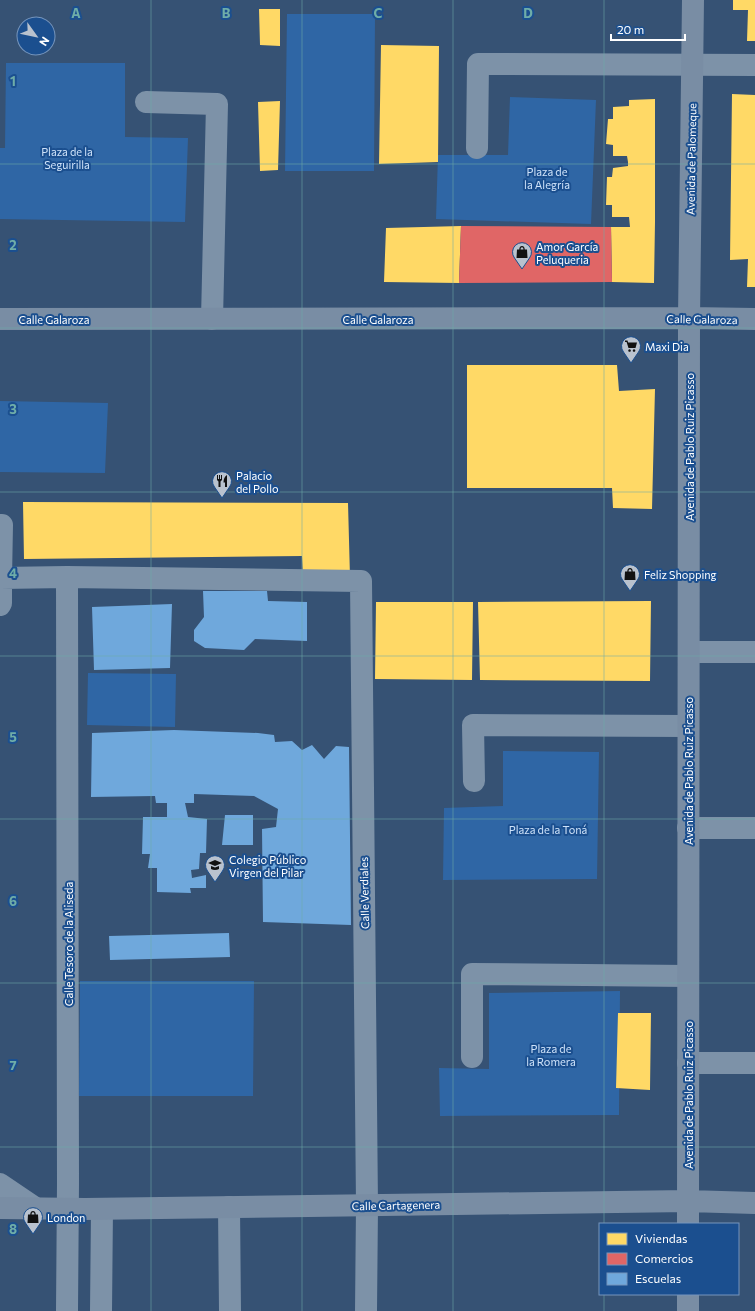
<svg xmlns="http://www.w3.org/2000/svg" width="755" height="1311" viewBox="0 0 755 1311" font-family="Commissioner,sans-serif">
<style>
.green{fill:#2f66a5}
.homes{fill:#ffd966}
.shops{fill:#e06666}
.schools{fill:#6fa8dc}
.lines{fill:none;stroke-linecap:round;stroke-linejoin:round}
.street{stroke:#7d92a8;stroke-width:22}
.secondary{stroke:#798da4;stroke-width:22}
.grid{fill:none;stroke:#6fada8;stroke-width:1;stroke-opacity:0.55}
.labels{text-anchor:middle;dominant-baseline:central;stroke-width:4;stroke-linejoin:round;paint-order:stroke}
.park-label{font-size:11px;fill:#cfe3fa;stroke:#1b4f8f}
.street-label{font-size:11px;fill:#fff;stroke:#1b4f8f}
.poi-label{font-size:11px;fill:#fff;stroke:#1b4f8f;text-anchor:start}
.grid-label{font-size:13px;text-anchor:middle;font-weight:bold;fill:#6fada8;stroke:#1b4f8f;stroke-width:4;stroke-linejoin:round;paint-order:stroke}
</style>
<rect width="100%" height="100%" fill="#365274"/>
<!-- green -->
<path class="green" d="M 287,14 L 375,14 L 374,171 L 285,171 Z
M 6,63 L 125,63 L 125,137 L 188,138 L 185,222 L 0,219 L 0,148 L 5,148 Z
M 510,97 L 596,100 L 591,224 L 436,219 L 438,155 L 508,155 Z
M 0,401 L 108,403 L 105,473 L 0,472 Z
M 88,673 L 176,674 L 175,727 L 87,725 Z
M 503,751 L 599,752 L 597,879 L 443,880 L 444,808 L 503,806 Z
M 80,981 L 254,981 L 253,1096 L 79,1096 Z
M 620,991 L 619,1115 L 440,1116 L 439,1068 L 489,1069 L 489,993 Z"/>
<!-- homes -->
<path class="homes" d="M 733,0 L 755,0 L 755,41 L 747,41 L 748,10 L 733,10 Z
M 259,9 L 280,9 L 280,46 L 260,45 Z
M 381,45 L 439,46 L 438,162 L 379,164 Z
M 732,94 L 755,95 L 755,287 L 747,287 L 748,259 L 730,260 Z
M 655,99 L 655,222 L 654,283 L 612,282 L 611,227 L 630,227 L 629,217 L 612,217 L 612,205 L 606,205 L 607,177 L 612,177 L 613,168 L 628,166 L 628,162 L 627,156 L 613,156 L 613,145 L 606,144 L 608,119 L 613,119 L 613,107 L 629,106 L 629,100 Z
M 280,101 L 278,170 L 260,171 L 258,102 Z
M 461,226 L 459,283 L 384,282 L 386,228 Z
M 467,365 L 617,365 L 619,391 L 655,389 L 652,509 L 613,508 L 612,488 L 467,488 Z
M 23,502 L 348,503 L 350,577 L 303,577 L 302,556 L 24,559 Z
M 651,601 L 650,681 L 480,680 L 478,602 Z
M 376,602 L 473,602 L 472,680 L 375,679 Z
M 618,1013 L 651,1013 L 650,1090 L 616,1088 Z"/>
<!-- shops -->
<path class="shops" d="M 461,226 L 611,227 L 612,282 L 459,283 Z"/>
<!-- schools -->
<path class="schools" d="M 203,591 L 267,591 L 268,601 L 307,602 L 307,641 L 255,639 L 244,650 L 205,648 L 194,641 L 194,630 L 204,617 Z
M 172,604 L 170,668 L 94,670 L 92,607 Z
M 174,730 L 258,733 L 274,735 L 275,742 L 292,741 L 302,750 L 312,745 L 324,759 L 336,746 L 349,747 L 351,925 L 263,922 L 262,829 L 276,827 L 278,809 L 254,796 L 194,794 L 194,803 L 185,803 L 188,817 L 207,819 L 206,853 L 200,853 L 199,869 L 191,870 L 192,878 L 206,875 L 206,888 L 190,888 L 191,893 L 157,892 L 157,868 L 148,868 L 150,854 L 142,854 L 143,817 L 167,817 L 167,803 L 156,803 L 155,796 L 91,797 L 92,733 Z
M 225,815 L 253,815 L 253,845 L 222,845 Z
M 229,933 L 230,957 L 110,960 L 109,936 Z"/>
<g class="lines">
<!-- street -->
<path class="street" d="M 146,102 L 217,104 L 212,319
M 477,148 L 478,64 L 755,65
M 0,525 L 2,525 L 1,578 L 67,577 L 361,581 L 367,1206 L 366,1311
M 0,605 L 1,603 L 1,578
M 689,652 L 755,652
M 474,781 L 473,725 L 688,726
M 688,828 L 755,828
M 472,1057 L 472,974 L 688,976
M 688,1063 L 755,1063
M 0,1184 L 37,1209
M 229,1207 L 230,1311
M 67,1311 L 68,1183 L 67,577
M 101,1311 L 102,1209"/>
<!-- secondary -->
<path class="secondary" d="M 0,319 L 689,318 L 755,319
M 0,1208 L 85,1209 L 688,1201 L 755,1203
M 688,1224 L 689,318 L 693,0
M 688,1311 L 688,1294"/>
</g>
<!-- grid -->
<path class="grid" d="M 151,0 L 151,1311M 302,0 L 302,1311M 453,0 L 453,1311M 604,0 L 604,1224M 0,164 L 755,164M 0,328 L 755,328M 0,492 L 755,492M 0,656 L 755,656M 0,819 L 755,819M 0,983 L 755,983M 0,1147 L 755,1147M 604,1294 L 604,1311"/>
<!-- icons -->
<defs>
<g id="shop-pin" transform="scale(1)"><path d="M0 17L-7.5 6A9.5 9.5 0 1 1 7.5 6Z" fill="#b9c2ce" stroke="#1b4f8f"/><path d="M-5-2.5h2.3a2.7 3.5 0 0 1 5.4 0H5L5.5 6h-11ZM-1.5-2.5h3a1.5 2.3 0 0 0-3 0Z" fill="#111"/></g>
<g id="supermarket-pin" transform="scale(1)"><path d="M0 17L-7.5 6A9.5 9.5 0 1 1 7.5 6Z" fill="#b9c2ce" stroke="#1b4f8f"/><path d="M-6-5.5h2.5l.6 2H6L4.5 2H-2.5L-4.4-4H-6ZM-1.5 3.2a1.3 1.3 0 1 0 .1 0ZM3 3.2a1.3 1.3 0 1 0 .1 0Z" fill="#111"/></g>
<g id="restaurant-pin" transform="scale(1)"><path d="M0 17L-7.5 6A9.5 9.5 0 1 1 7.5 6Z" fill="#b9c2ce" stroke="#1b4f8f"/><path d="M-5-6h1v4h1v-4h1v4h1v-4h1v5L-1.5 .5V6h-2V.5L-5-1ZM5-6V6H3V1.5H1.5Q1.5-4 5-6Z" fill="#111"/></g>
<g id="school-pin" transform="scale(1)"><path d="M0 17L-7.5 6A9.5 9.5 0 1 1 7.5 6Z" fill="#b9c2ce" stroke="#1b4f8f"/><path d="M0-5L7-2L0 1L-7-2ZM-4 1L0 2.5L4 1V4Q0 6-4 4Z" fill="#111"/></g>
</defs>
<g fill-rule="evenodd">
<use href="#shop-pin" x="522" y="252"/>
<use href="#supermarket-pin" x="631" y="346"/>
<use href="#restaurant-pin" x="222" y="481"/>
<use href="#shop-pin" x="630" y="574"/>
<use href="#school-pin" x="215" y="865"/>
<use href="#shop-pin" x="33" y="1217"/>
</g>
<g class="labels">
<!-- park labels -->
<g class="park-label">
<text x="67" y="151">Plaza de la<tspan x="67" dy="13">Seguirilla</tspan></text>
<text x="547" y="171">Plaza de<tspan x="547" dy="13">la Alegría</tspan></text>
<text x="548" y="829">Plaza de la Toná</text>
<text x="551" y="1048">Plaza de<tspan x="551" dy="13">la Romera</tspan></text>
</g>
<!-- street labels -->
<g class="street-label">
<text transform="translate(691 159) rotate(-89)">Avenida de Palomeque</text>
<text x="54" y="319">Calle Galaroza</text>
<text x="378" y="319">Calle Galaroza</text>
<text transform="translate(702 319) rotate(1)">Calle Galaroza</text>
<text transform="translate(689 447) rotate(-90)">Avenida de Pablo Ruiz Picasso</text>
<text transform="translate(688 771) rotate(-90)">Avenida de Pablo Ruiz Picasso</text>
<text transform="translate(364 893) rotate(-91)">Calle Verdiales</text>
<text transform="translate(68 944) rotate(-90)">Calle Tesoro de la Aliseda</text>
<text transform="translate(688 1095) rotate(-90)">Avenida de Pablo Ruiz Picasso</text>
<text transform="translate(396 1205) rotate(-1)">Calle Cartagenera</text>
</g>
<!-- poi labels -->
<g class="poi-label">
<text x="536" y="246">Amor García<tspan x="536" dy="13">Peluqueria</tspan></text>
<text x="645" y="346">Maxi Dia</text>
<text x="236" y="475">Palacio<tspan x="236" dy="13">del Pollo</tspan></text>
<text x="644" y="574">Feliz Shopping</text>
<text x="229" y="859">Colegio Público<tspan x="229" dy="13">Virgen del Pilar</tspan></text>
<text x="47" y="1217">London</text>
</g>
</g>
<g class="grid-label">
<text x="76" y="18">A</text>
<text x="226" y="18">B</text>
<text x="378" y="18">C</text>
<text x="528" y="18">D</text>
<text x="13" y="86">1</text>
<text x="13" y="250">2</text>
<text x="13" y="414">3</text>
<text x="13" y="578">4</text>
<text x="13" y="742">5</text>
<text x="13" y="906">6</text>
<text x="13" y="1070">7</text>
<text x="13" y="1234">8</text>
</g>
<!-- legend -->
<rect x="599" y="1223" width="140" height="72" fill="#1b4f8f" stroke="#7695bc"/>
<rect x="607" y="1233" width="20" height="12" fill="#ffd966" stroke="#7695bc"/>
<text x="635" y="1243" font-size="12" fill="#ffffff">Viviendas</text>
<rect x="607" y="1253" width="20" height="12" fill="#e06666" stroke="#7695bc"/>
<text x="635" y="1263" font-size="12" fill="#ffffff">Comercios</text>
<rect x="607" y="1273" width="20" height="12" fill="#6fa8dc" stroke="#7695bc"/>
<text x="635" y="1283" font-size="12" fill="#ffffff">Escuelas</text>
<!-- north arrow -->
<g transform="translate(36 36) rotate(123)"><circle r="19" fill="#1b4f8f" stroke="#7695bc"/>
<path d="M0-3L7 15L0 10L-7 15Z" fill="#b9c2ce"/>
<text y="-6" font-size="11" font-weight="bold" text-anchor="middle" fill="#ffffff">N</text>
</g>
<!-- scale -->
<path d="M611 34v6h74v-6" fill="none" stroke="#ffffff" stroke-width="2"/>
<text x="617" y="34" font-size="12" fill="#ffffff" stroke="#1b4f8f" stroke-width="3" paint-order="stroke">20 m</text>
</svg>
